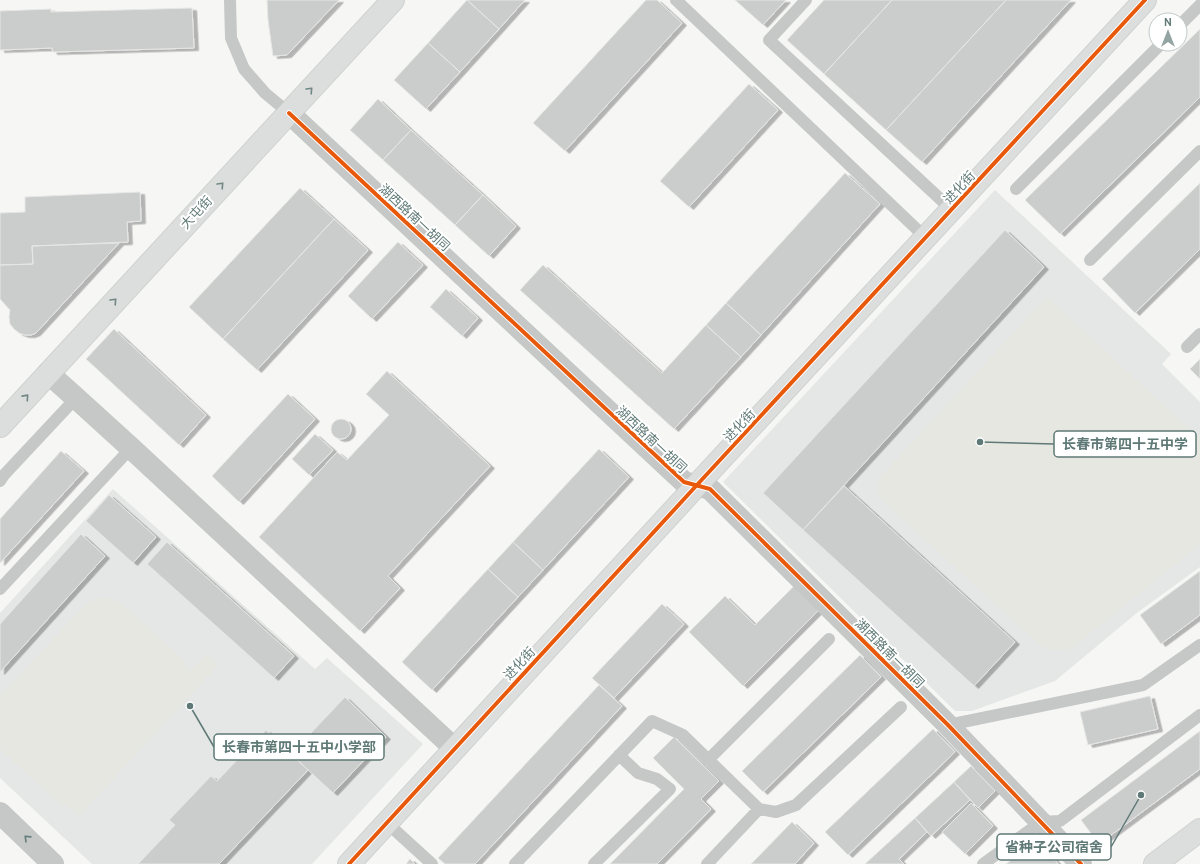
<svg xmlns="http://www.w3.org/2000/svg" width="1200" height="864" viewBox="0 0 1200 864" font-family="Cabin,'Noto Sans SC',sans-serif">
<style>
.built{fill:#e4e7e5}
.green{fill:#e7e7e1}
.building{fill:#cacdcc;stroke:#e6e6e5;filter:url(#shadow)}
.lines{fill:none;stroke-linecap:round;stroke-linejoin:round}
.secondary-casing{stroke:#d0d2d1;stroke-width:24}
.lane{stroke:#c5c8c7;stroke-width:12}
.street{stroke:#c5c8c7;stroke-width:22}
.secondary{stroke:#dcdddd;stroke-width:22}
.cycleway-casing{stroke:#fff;stroke-width:6}
.cycleway{stroke:#e8590c;stroke-width:4}
.oneway{stroke:#718885}
.oneway2{stroke:#637d7a}
.labels{text-anchor:middle;dominant-baseline:central;stroke-width:4;stroke-linejoin:round;paint-order:stroke}
.street-label{font-size:13px;fill:#5e7976;stroke:#fff}
.leader{fill:none;stroke:#5e7976;stroke-width:1.5}
.callout-dot{fill:#5e7976;stroke:#fff;stroke-width:1.5}
.callout{fill:#fff;stroke:#5e7976;stroke-width:1.5}
.callout-label{font-size:14px;text-anchor:middle;font-weight:bold;fill:#5e7976}
</style>
<defs>
<filter id="shadow"><feDropShadow dx="4.5" dy="2.5" stdDeviation="0" flood-color="#0004"/></filter>
</defs>
<rect width="100%" height="100%" fill="#f6f6f5"/>
<!-- built -->
<path class="built" d="M 995,190 L 1171,354 L 1162,364 L 1200,402 L 1200,567 L 1138,612 L 1055,681 L 972,711 L 955,711 L 723,482 Z
M 113,489 L 315,669 L 327,658 L 423,744 L 312,864 L 92,864 L 0,778 L 0,613 Z"/>
<!-- green -->
<path class="green" d="M 1047,297 L 1200,439 L 1200,544 L 1072,648 C 1061,652 1052,651 1041,646 L 880,498 L 878,486 L 883,474 Z
M 103,598 C 113,599 119,602 127,608 L 180,657 L 190,672 L 207,654 L 218,665 L 79,816 L 67,806 L 57,801 L 0,749 L 0,696 L 84,606 C 90,601 95,599 103,598 Z"/>
<!-- building -->
<path class="building" d="M 267,0 L 339,0 L 287,55 L 273,56 L 268,20 Z
M 467,0 L 525,0 L 499,29 Z
M 467,0 L 499,29 L 460,72 L 428,43 Z
M 646,0 L 657,0 L 682,23 L 565,151 L 533,123 Z
M 735,0 L 786,0 L 763,25 Z
M 824,0 L 892,0 L 824,74 L 787,40 Z
M 892,0 L 1006,0 L 886,130 L 824,74 Z
M 1006,0 L 1071,0 L 922,162 L 886,130 Z
M 192,8 L 194,48 L 53,52 L 52,48 L 0,50 L 0,11 L 51,9 L 51,12 Z
M 1200,29 L 1200,97 L 1060,234 L 1025,200 Z
M 428,43 L 460,72 L 426,109 L 394,80 Z
M 749,84 L 778,110 L 689,207 L 660,181 Z
M 378,99 L 411,130 L 383,160 L 350,130 Z
M 411,130 L 483,195 L 455,225 L 383,160 Z
M 845,173 L 880,204 L 761,335 L 726,303 Z
M 1200,183 L 1200,249 L 1135,313 L 1102,279 Z
M 300,188 L 334,219 L 223,339 L 189,307 Z
M 140,192 L 141,221 L 127,222 L 128,242 L 32,246 L 33,264 L 0,265 L 0,213 L 25,212 L 25,197 Z
M 483,195 L 516,226 L 489,256 L 455,225 Z
M 334,219 L 368,250 L 257,370 L 223,339 Z
M 1005,230 L 1044,267 L 803,530 L 763,493 Z
M 398,242 L 423,265 L 372,319 L 348,296 Z
M 119,243 L 36,333 L 31,335 L 25,335 L 19,333 L 14,329 L 10,324 L 9,317 L 10,310 L 0,299 L 0,265 L 33,264 L 32,246 Z
M 543,265 L 662,373 L 706,325 L 741,357 L 674,429 L 520,290 Z
M 446,289 L 478,318 L 462,336 L 430,307 Z
M 726,303 L 761,335 L 741,357 L 706,325 Z
M 114,329 L 206,415 L 179,445 L 86,359 Z
M 1200,359 L 1200,379 L 1190,369 Z
M 387,371 L 490,466 L 388,576 L 400,588 L 360,631 L 259,537 L 337,452 L 347,460 L 389,415 L 366,394 Z
M 288,394 L 315,419 L 239,502 L 212,476 Z
M331 429a10 10 0 1 1 20 0a10 10 0 1 1-20 0Z
M 315,434 L 333,450 L 309,475 L 292,459 Z
M 599,449 L 629,477 L 543,570 L 513,542 Z
M 61,451 L 84,471 L 0,563 L 0,519 Z
M 844,486 L 1015,642 L 974,686 L 803,530 Z
M 109,495 L 156,537 L 133,563 L 86,521 Z
M 81,534 L 105,556 L 0,672 L 0,624 Z
M 167,542 L 294,656 L 274,678 L 147,564 Z
M 513,542 L 543,570 L 518,597 L 488,569 Z
M 488,569 L 518,597 L 432,690 L 402,662 Z
M 1200,571 L 1200,615 L 1161,644 L 1140,615 Z
M 796,584 L 821,608 L 743,686 L 689,632 L 725,596 L 755,625 Z
M 662,604 L 684,624 L 614,698 L 592,678 Z
M 860,655 L 881,677 L 763,792 L 742,771 Z
M 599,685 L 622,706 L 475,864 L 445,864 L 438,858 Z
M 1150,696 L 1158,729 L 1088,745 L 1080,712 Z
M 345,697 L 386,737 L 333,793 L 291,754 Z
M 933,729 L 955,752 L 848,855 L 825,832 Z
M 266,730 L 308,770 L 219,864 L 138,864 L 175,825 L 169,820 L 211,776 L 217,781 Z
M 1200,731 L 1200,769 L 1099,844 L 1081,820 Z
M 674,737 L 719,781 L 701,799 L 711,809 L 657,864 L 610,864 L 684,789 L 653,758 Z
M 971,766 L 995,791 L 978,808 L 954,782 Z
M 954,782 L 970,800 L 931,836 L 915,818 Z
M 971,803 L 993,826 L 965,854 L 942,832 Z
M 915,818 L 927,832 L 899,859 L 904,864 L 865,864 Z
M 792,822 L 814,843 L 795,864 L 751,864 Z
M 1039,839 L 1058,864 L 1006,864 Z
M 410,859 L 415,864 L 406,864 Z"/>
<g class="lines">
<!-- secondary casing -->
<g class="secondary-casing">
<path id="secondary" d="M 0,426 L 393,0
M 349,864 L 696,486 L 1145,0
M 1155,864 L 1200,830"/>
</g>
<!-- lane -->
<path class="lane" d="M 230,0 L 231,38 L 244,69 L 265,93 L 289,113
M 676,0 L 925,237
M 806,0 L 769,40 L 951,209
M 1180,25 L 1200,5
M 1016,189 L 1161,44
M 1090,260 L 1200,151
M 1187,347 L 1200,334
M 0,481 L 4,475 L 76,398
M 0,589 L 131,448
M 948,725 L 1143,685 L 1200,645
M 708,760 L 829,639
M 387,823 L 432,864
M 515,864 L 652,721 L 683,735 L 759,809
M 594,864 L 670,789 L 657,779 L 638,773 L 619,755
M 707,864 L 759,809 L 776,812 L 796,805 L 901,707
M 983,864 L 1041,822 L 1060,821 L 1200,715"/>
<!-- street -->
<path class="street" d="M 289,113 L 684,482 L 710,489 L 948,725 L 1081,864
M 48,373 L 76,398 L 131,448 L 454,748
M 0,813 L 53,864"/>
<!-- secondary -->
<use href="#secondary" class="secondary"/>
<!-- cycleway casing -->
<g class="cycleway-casing">
<path id="cycleway" d="M 289,113 L 684,482 L 710,489 L 948,725 L 1081,864
M 349,864 L 696,486 L 1145,0"/>
</g>
<!-- cycleway -->
<use href="#cycleway" class="cycleway"/>
</g>
<!-- one-way arrows -->
<defs><path id="oneway-chevron" d="M-2-3.5L2.5 0L-2 3.5" fill="none" stroke-width="1.6" stroke-linecap="round" stroke-linejoin="round"/></defs>
<g class="oneway">
<use href="#oneway-chevron" transform="translate(310 90) rotate(-47)"/>
<use href="#oneway-chevron" transform="translate(221 185) rotate(-47)"/>
<use href="#oneway-chevron" transform="translate(114 301) rotate(-47)"/>
<use href="#oneway-chevron" transform="translate(26 397) rotate(-48)"/>
</g>
<use class="oneway2" href="#oneway-chevron" transform="translate(27 838) rotate(-136)"/>
<g class="labels">
<!-- street labels -->
<g class="street-label">
<text transform="translate(959 187) rotate(-47)">进化街</text>
<text transform="translate(196 212) rotate(-47)">大屯街</text>
<text transform="translate(415 217) rotate(43)">湖西路南一胡同</text>
<text transform="translate(739 425) rotate(-47)">进化街</text>
<text transform="translate(652 439) rotate(43)">湖西路南一胡同</text>
<text transform="translate(890 653) rotate(45)">湖西路南一胡同</text>
<text transform="translate(519 663) rotate(-47)">进化街</text>
</g>
</g>
<!-- callouts -->
<path class="leader" d="M980 442L1054 444M190 706L214 747M1141 795L1111 847"/>
<g class="callout-dot">
<circle cx="980" cy="442" r="4"/>
<circle cx="190" cy="706" r="4"/>
<circle cx="1141" cy="795" r="4"/>
</g>
<g class="callout">
<rect x="1054" y="431" width="142" height="26" rx="4"/>
<rect x="214" y="734" width="170" height="26" rx="4"/>
<rect x="997" y="834" width="114" height="26" rx="4"/>
</g>
<g class="callout-label">
<text x="1125" y="449">长春市第四十五中学</text>
<text x="299" y="752">长春市第四十五中小学部</text>
<text x="1054" y="852">省种子公司宿舍</text>
</g>
<!-- north arrow -->
<g transform="translate(1168 32)"><circle r="19" fill="#ffffff" stroke="#bfc9c8"/>
<path d="M0-3L7 15L0 10L-7 15Z" fill="#93a5a2"/>
<text y="-6" font-size="11" font-weight="bold" text-anchor="middle" fill="#5e7976">N</text>
</g>
</svg>
